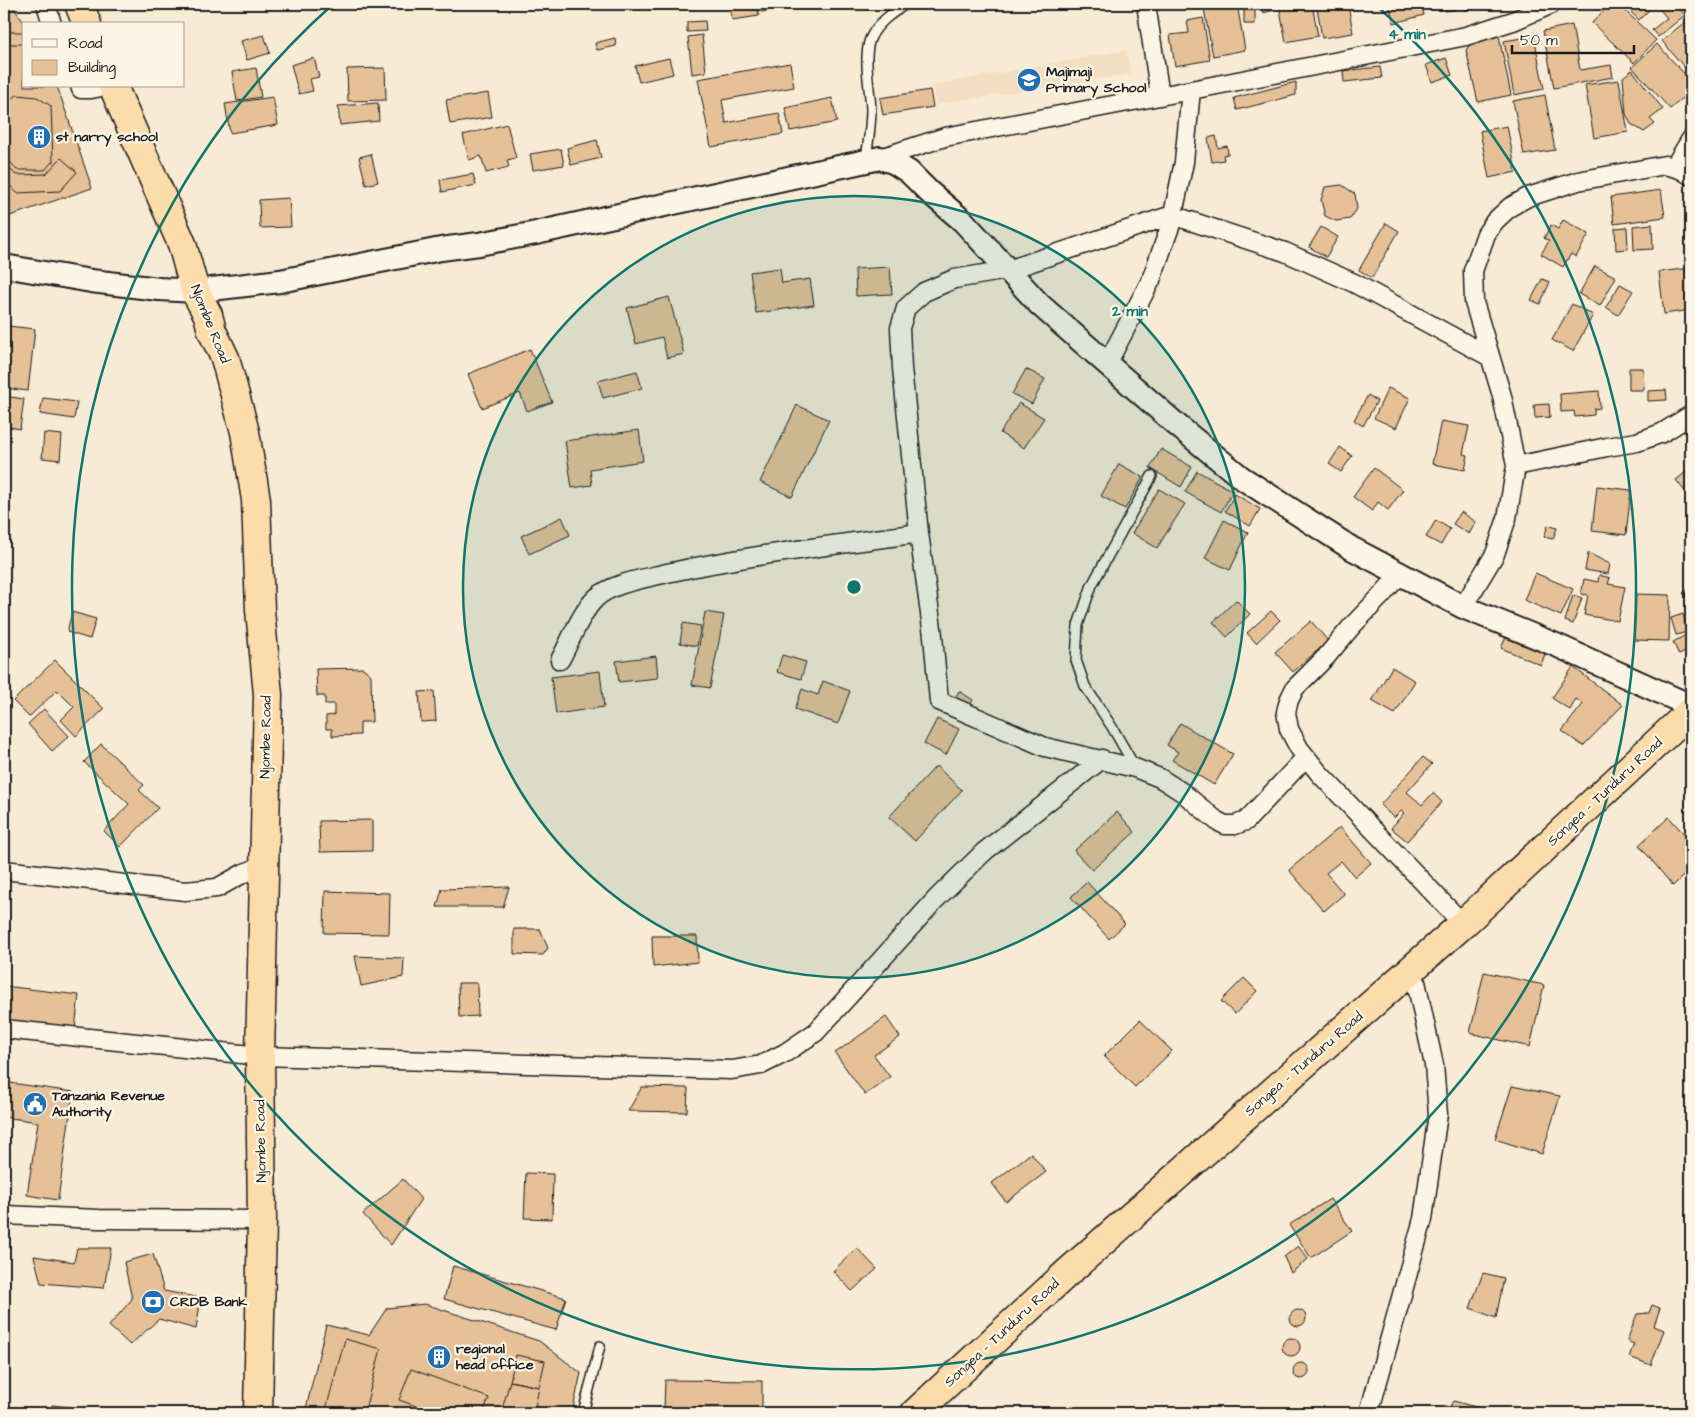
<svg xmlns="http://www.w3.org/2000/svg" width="1695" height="1417" viewBox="0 0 1695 1417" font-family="'Architects Daughter',sans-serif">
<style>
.built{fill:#f3dec2}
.building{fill:#e6c197;stroke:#1c1c1c}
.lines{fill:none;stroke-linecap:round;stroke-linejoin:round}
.service-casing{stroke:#1c1c1c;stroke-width:12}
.minor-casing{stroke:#1c1c1c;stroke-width:21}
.tertiary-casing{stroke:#1c1c1c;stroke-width:26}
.trunk-casing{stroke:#1c1c1c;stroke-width:31}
.service{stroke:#fcf5e5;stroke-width:9}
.minor{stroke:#fcf5e5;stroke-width:18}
.tertiary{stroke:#fcf5e5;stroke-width:22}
.trunk{stroke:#fddcac;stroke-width:28}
.ring{fill:none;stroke:#0f766e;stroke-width:2.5}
.labels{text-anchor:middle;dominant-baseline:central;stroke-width:4.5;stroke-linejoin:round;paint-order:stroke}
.poi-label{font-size:14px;font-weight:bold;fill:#1c1c1c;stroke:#fcf5e5;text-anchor:start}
.street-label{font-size:14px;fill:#1c1c1c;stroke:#fcf5e5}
.centre{fill:#0f766e;stroke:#fcf5e5;stroke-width:2.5}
.ring-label{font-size:15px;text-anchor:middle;font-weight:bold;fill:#0f766e;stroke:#fcf5e5;stroke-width:4.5;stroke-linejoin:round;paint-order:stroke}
</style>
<rect width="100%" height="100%" fill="#f8ebd5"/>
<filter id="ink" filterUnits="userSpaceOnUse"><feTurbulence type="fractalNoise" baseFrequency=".02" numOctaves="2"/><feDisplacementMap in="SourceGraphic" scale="10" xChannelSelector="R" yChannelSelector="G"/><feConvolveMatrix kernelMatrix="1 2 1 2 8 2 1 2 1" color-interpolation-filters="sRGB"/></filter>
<g filter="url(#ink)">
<!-- built -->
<path class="built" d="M 1126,50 L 1131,74 L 937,104 L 932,85 Z"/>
<!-- building -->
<path class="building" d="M 4,4 L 11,4 L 25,24 L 24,86 L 57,86 L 92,188 L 4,218 Z
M 730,4 L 757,4 L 759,16 L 732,20 Z
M 760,4 L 812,4 L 761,12 Z
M 1203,4 L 1237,4 L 1245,50 L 1213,56 Z
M 1261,4 L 1273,4 L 1274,10 L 1263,13 Z
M 1279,4 L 1312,4 L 1318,36 L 1286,42 Z
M 1335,4 L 1348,4 L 1353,33 L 1322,38 L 1317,7 Z
M 1352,4 L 1377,4 L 1353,8 Z
M 1389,4 L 1421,4 L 1424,15 L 1394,23 Z
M 1426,4 L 1461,4 L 1461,8 L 1446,11 L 1445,7 L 1428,10 Z
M 1464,4 L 1498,4 L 1465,10 Z
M 1610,4 L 1618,4 L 1656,40 L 1634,63 L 1592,23 Z
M 1623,4 L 1643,4 L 1649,10 L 1639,20 Z
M 1662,4 L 1675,4 L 1685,15 L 1658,37 L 1652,30 L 1667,18 L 1658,7 Z
M 1244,10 L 1255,10 L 1255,24 L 1244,24 Z
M 1203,18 L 1210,60 L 1175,66 L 1170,35 L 1189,33 L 1187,21 Z
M 1687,20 L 1691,24 L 1691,75 L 1662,41 Z
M 705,21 L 706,31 L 687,32 L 687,22 Z
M 1572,25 L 1580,70 L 1611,65 L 1613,77 L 1554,88 L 1543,31 Z
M 8,32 L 24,32 L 24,44 L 9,44 Z
M 264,35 L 270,53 L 247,60 L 241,41 Z
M 702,35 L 706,72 L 692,74 L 688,37 Z
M 1499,36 L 1511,95 L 1478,102 L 1466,50 L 1473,41 Z
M 1534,36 L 1544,89 L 1514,95 L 1504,41 Z
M 615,38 L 616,46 L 597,50 L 595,43 Z
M 1657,44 L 1691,81 L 1691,99 L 1687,103 L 1683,98 L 1670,109 L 1632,67 Z
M 314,58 L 319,77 L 310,79 L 313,91 L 299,94 L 291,65 Z
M 669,58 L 673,74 L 639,82 L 635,66 Z
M 1446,58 L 1452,75 L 1432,82 L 1426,65 Z
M 790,63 L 794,87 L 722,100 L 726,123 L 779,113 L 783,134 L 711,147 L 698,79 Z
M 1380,67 L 1382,78 L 1344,82 L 1343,71 Z
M 256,68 L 261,97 L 237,101 L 232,72 Z
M 385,68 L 386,100 L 348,101 L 347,69 Z
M 1632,70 L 1663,109 L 1650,119 L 1655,124 L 1644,132 L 1631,124 L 1626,114 L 1623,77 Z
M 1619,80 L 1628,132 L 1594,138 L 1585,85 Z
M 1296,82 L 1296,95 L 1237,110 L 1234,98 Z
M 930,90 L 933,107 L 883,115 L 880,98 Z
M 488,93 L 492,117 L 450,124 L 446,100 Z
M 17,95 L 37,97 L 51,106 L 53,161 L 45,170 L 17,170 L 7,158 L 4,103 Z
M 1545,95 L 1555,150 L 1524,155 L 1513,101 Z
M 273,97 L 278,125 L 230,133 L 225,104 Z
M 832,98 L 837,122 L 790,131 L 785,108 Z
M 378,103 L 379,121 L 340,125 L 338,106 Z
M 507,124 L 516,158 L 507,160 L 509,167 L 486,173 L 481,156 L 469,160 L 463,135 Z
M 1507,126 L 1516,172 L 1489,178 L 1480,131 Z
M 1216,136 L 1218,148 L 1227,146 L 1228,154 L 1223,155 L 1224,160 L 1212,162 L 1208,138 Z
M 597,140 L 601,158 L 571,165 L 567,148 Z
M 561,149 L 564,165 L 533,170 L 530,154 Z
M 371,154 L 378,182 L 366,185 L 359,157 Z
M 61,158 L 77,172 L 60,191 L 17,193 L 4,179 L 4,166 L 5,164 L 16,175 L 46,174 Z
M 473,174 L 476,185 L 442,192 L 440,180 Z
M 1342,185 L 1355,194 L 1357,209 L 1350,219 L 1336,221 L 1325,216 L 1321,200 L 1325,187 Z
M 1661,190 L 1665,217 L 1614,224 L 1611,197 Z
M 289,198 L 291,227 L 260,228 L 259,200 Z
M 1563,220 L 1589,234 L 1576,257 L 1571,254 L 1563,267 L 1541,254 L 1549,241 L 1544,238 L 1551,225 L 1558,229 Z
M 1386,223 L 1399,231 L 1372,278 L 1359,270 Z
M 1652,224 L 1653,249 L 1634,250 L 1633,226 Z
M 1321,227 L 1338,237 L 1326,257 L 1309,247 Z
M 1627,227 L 1628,249 L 1616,250 L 1615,228 Z
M 1595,266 L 1616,277 L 1600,306 L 1579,294 Z
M 890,267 L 892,294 L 856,296 L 855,269 Z
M 780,268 L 782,283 L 810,279 L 814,305 L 756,313 L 750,272 Z
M 1691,268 L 1691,310 L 1664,314 L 1659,272 Z
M 1542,279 L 1550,282 L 1540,304 L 1531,300 Z
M 1620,284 L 1633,291 L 1618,315 L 1606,307 Z
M 669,297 L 684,354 L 667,358 L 662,337 L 636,344 L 627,308 Z
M 1572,304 L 1593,315 L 1573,351 L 1552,340 Z
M 8,326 L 35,329 L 28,391 L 4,388 L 4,363 Z
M 530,349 L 552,402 L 527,411 L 520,393 L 482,408 L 468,374 Z
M 1629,368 L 1643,368 L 1644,390 L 1629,390 Z
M 1026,369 L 1045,379 L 1032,404 L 1012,394 Z
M 637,371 L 642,388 L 603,398 L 598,381 Z
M 1388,388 L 1410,398 L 1396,428 L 1374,418 Z
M 1666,390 L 1667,400 L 1648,401 L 1648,391 Z
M 1599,391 L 1600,408 L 1594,409 L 1594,415 L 1575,417 L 1574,411 L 1561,412 L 1560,394 Z
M 1368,395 L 1377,401 L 1363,426 L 1354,420 Z
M 4,396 L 24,399 L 20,429 L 4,426 Z
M 43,398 L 77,402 L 74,419 L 40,414 Z
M 1019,403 L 1044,418 L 1024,448 L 1000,433 Z
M 1549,404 L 1550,417 L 1535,418 L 1534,405 Z
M 797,405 L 829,420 L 792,497 L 760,482 Z
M 1441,421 L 1469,426 L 1463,454 L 1468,455 L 1465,470 L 1432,464 Z
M 639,430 L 643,461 L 590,469 L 592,485 L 572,488 L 565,441 Z
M 44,433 L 62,435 L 60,460 L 42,458 Z
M 1340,447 L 1352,456 L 1341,472 L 1329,464 Z
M 1161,449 L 1192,467 L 1181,487 L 1150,468 Z
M 1119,464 L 1143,477 L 1125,509 L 1101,496 Z
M 1374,468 L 1403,490 L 1388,510 L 1378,502 L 1372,511 L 1353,497 Z
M 1691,468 L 1691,499 L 1676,480 Z
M 1197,471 L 1233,491 L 1221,512 L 1185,492 Z
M 1597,486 L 1631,490 L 1626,535 L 1592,531 Z
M 1159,489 L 1185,504 L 1157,548 L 1132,533 Z
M 1235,494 L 1260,509 L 1250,526 L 1225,511 Z
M 1461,512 L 1476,522 L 1469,534 L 1453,524 Z
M 562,517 L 570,535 L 529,554 L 521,536 Z
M 1224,520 L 1248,532 L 1230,570 L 1205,558 Z
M 1436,520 L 1450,529 L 1441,545 L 1426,537 Z
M 1548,525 L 1557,528 L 1553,539 L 1544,537 Z
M 1588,553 L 1610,564 L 1608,574 L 1585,570 Z
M 1535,573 L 1573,589 L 1561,616 L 1524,600 Z
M 1599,575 L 1610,578 L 1608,584 L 1625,587 L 1618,621 L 1584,615 L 1588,595 L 1581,594 L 1584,579 L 1598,582 Z
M 1691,587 L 1691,603 L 1683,593 Z
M 1636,594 L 1670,595 L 1669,641 L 1634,640 Z
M 1573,595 L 1582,598 L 1573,624 L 1565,621 Z
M 1236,600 L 1250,614 L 1227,637 L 1213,622 Z
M 1271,611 L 1280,620 L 1256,643 L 1247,633 Z
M 72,612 L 96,619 L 90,639 L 67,632 Z
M 705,612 L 724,615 L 710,688 L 692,685 Z
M 1683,614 L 1687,632 L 1676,635 L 1671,618 Z
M 1311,621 L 1328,641 L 1293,672 L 1275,652 Z
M 683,623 L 701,626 L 697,646 L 680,643 Z
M 1688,634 L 1691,641 L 1691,649 L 1679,655 L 1673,642 Z
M 1507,635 L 1546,651 L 1541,665 L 1501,648 Z
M 782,655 L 806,662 L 801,679 L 777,672 Z
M 656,656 L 658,678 L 619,682 L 616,661 Z
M 55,660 L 104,709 L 76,736 L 61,720 L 74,707 L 57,690 L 29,717 L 13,701 Z
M 1392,667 L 1415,681 L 1395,714 L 1372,701 Z
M 1573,667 L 1623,705 L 1583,746 L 1562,731 L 1583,704 L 1576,699 L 1570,710 L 1552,698 Z
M 363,668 L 371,675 L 372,722 L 360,722 L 360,735 L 332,736 L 332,729 L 326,729 L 326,716 L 334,715 L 334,704 L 325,704 L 325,696 L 317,696 L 316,669 Z
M 600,671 L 604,707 L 556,714 L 551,677 Z
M 823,681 L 850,691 L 838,724 L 795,709 L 802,689 L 818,695 Z
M 434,691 L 436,721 L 421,722 L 419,692 Z
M 959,691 L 973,700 L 967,710 L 953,701 Z
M 44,709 L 69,736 L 52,751 L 28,724 Z
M 937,719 L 959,729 L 946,755 L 924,744 Z
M 1180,723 L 1233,754 L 1214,785 L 1172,760 L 1178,752 L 1167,745 Z
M 101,744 L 144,785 L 139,790 L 158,808 L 120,847 L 104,831 L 129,804 L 84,762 Z
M 1423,757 L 1432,764 L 1407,792 L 1422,805 L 1433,793 L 1442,802 L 1407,841 L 1391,828 L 1404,813 L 1401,811 L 1394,818 L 1380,805 Z
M 936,766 L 962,790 L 915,841 L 889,817 Z
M 1117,812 L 1135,832 L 1092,870 L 1074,851 Z
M 1669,817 L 1691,842 L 1691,868 L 1673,886 L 1639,845 Z
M 372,820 L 372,851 L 320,852 L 319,821 Z
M 1340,827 L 1371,863 L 1355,877 L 1341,861 L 1326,873 L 1344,894 L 1324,911 L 1289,870 Z
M 1087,882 L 1125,924 L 1109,939 L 1071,897 Z
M 509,887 L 503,907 L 437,907 L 442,889 Z
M 325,891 L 390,893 L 389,934 L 324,933 Z
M 514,929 L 540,929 L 548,948 L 543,955 L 514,954 Z
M 652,936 L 697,936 L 698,962 L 653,967 Z
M 355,956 L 404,958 L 403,977 L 361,986 Z
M 1484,972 L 1544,985 L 1530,1047 L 1470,1033 Z
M 1244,978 L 1257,991 L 1235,1014 L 1221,1001 Z
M 458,983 L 477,983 L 478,1016 L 459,1017 Z
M 4,986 L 79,995 L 75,1029 L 4,1020 Z
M 886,1017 L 900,1037 L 874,1055 L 890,1077 L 865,1095 L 835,1053 Z
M 1140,1020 L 1172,1051 L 1135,1087 L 1104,1056 Z
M 4,1082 L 73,1092 L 58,1200 L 27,1195 L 38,1122 L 4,1117 Z
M 1512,1086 L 1560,1096 L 1542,1154 L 1495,1139 Z
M 642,1087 L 688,1088 L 687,1112 L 628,1111 Z
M 1031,1153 L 1046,1172 L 1006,1202 L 992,1183 Z
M 526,1173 L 553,1174 L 552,1219 L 524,1218 Z
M 403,1179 L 421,1199 L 391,1245 L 363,1214 Z
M 1330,1199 L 1352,1231 L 1311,1258 L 1289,1225 Z
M 1298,1246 L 1308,1259 L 1291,1273 L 1284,1257 Z
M 77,1248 L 111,1248 L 104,1288 L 41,1283 L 34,1256 L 74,1262 Z
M 857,1248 L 877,1269 L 852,1291 L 833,1271 Z
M 153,1254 L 164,1291 L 201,1298 L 196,1329 L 159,1319 L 130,1345 L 109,1326 L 132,1299 L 124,1262 Z
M 453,1266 L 566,1298 L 556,1330 L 444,1299 Z
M 1483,1273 L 1504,1278 L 1496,1318 L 1470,1308 Z
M 425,1304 L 539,1341 L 581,1373 L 572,1413 L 305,1413 L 326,1325 L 369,1335 L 387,1308 Z
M 1652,1305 L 1660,1308 L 1654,1326 L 1664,1330 L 1651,1365 L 1629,1357 L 1634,1344 L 1627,1341 L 1637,1314 L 1649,1313 Z
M1290 1318a8 8 0 1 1 16 0a8 8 0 1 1-16 0Z
M1282 1347a9 9 0 1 1 18 0a9 9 0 1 1-18 0Z
M 345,1339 L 381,1349 L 364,1413 L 325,1413 Z
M 516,1355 L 545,1361 L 539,1387 L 510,1381 Z
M1293 1371a8 8 0 1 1 16 0a8 8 0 1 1-16 0Z
M 411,1369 L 489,1398 L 483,1413 L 435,1413 L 399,1400 Z
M 665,1380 L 762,1381 L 762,1411 L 664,1409 Z
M 510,1381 L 539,1387 L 534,1413 L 501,1413 Z
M 1453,1401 L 1480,1408 L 1478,1413 L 1447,1413 Z
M 52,1405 L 71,1407 L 71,1413 L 51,1413 Z
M 1263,1407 L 1285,1413 L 1262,1413 Z"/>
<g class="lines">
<!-- service casing -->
<g class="service-casing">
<path id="service" d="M 866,160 C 868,143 871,126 871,109 C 870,89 863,58 870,39 C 877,23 892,13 906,4
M 1135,767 L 1112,727 L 1085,686 L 1076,660 L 1078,625 L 1092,585 L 1152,476
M 583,1413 L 600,1346"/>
</g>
<!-- minor casing -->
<g class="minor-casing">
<path id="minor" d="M 46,4 L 52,24
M 1146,4 L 1160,96
M 80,86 L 81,89 L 91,89 L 106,86
M 880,158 L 945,137 L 1217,85 L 1466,36 L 1513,21 L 1552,4
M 1674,167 L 1691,139
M 1107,364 L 1151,280 L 1171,224 L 1184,162 L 1191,90
M 1516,466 L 1607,447 L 1637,442 L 1662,433 L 1691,415
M 1400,574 L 1381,596 L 1352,626 L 1326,657 L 1295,688 L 1289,700 L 1286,712 L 1289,729 L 1299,748 L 1319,773 L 1463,924
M 1463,607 L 1495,554 L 1507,518 L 1516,466 L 1502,396 L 1474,302 L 1473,271 L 1486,234 L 1495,221 L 1510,207 L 1528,197 L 1578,181 L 1665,165 L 1680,169 L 1691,176
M 560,660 C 570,642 581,612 596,598 C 612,583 647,578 667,573 C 750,555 835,545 919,533
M 1306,757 L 1246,821 L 1235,825 L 1225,825 L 1217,821 L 1182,792 L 1160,778 L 1135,768 L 1045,747 L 939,701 L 933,636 L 919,533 L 902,368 L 900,328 L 906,308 L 924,292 L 954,279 L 1008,270 L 1172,215 L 1285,252 L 1354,283 L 1490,357
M 4,870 L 185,891 L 217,888 L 244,873 L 263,866
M 4,1029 L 260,1056 L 732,1070 L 761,1065 L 785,1053 L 816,1032 L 936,899 L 985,851 L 1102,759
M 4,1215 L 99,1219 L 262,1220
M 1369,1413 L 1423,1219 L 1438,1114 L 1434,1065 L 1413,968"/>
</g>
<!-- tertiary casing -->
<g class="tertiary-casing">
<path id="tertiary" d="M 4,266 L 91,281 L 159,289 L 195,291 L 280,281 L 441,249 L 479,244 L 536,233 L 880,158 L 893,162 L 909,172 L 929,192 L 963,221 L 1040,305 L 1178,426 L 1242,478 L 1351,548 L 1463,607 L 1556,645 L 1691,706"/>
</g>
<!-- trunk casing -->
<g class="trunk-casing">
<path id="trunk" d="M 79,4 L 87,24
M 113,86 L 182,244 L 195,291 L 208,315 L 212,331 L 225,358 L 245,432 L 256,500 L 260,610 L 268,695 L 260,1056 L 262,1220 L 258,1413
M 915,1413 L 1067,1273 L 1463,924 L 1691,711"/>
</g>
<!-- service -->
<use href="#service" class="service"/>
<!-- minor -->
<use href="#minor" class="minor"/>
<!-- tertiary -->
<use href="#tertiary" class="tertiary"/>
<!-- trunk -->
<use href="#trunk" class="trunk"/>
</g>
</g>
<!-- distance rings -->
<circle cx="854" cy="587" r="391" fill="#0f766e" fill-opacity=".12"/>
<g class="ring">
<circle cx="854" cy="587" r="391"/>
<path d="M1377 6A782 782 0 1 1 331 6"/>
</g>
<!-- icons -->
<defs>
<g id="school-disc" transform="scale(1.25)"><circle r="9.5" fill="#1f6fb2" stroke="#fcf5e5"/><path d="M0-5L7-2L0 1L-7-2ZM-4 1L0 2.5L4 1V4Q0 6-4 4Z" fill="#fff"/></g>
<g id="building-disc" transform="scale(1.25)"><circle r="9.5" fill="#1f6fb2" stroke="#fcf5e5"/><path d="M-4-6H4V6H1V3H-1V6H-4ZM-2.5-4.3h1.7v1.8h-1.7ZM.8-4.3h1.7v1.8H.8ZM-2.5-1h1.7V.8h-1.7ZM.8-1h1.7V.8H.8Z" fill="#fff"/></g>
<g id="civic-disc" transform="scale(1.25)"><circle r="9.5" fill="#1f6fb2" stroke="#fcf5e5"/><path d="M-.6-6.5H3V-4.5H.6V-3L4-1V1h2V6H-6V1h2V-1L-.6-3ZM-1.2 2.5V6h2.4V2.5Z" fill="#fff"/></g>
<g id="bank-disc" transform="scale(1.25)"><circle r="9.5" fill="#1f6fb2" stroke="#fcf5e5"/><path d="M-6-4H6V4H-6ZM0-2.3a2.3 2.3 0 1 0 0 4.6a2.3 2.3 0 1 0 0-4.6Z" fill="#fff"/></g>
</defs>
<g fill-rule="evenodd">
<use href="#school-disc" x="1029" y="80"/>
<use href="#building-disc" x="39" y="137"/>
<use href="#civic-disc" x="35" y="1104"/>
<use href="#bank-disc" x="153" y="1302"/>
<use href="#building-disc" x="439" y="1357"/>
</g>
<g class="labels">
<!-- poi labels -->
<g class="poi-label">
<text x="1046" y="72">Majimaji<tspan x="1046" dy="16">Primary School</tspan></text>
<text x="56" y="137">st narry school</text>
<text x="52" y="1096">Tanzania Revenue<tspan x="52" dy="16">Authority</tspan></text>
<text x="170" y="1302">CRDB Bank</text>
<text x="456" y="1349">regional<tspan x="456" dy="16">head office</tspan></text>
</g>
<!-- street labels -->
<g class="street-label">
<text transform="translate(210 324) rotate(68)">Njombe Road</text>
<text transform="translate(266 737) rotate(-89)">Njombe Road</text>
<text transform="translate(1605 792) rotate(-43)">Songea - Tunduru Road</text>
<text transform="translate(1304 1064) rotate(-41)">Songea - Tunduru Road</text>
<text transform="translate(261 1141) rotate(-91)">Njombe Road</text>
<text transform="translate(1002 1333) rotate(-43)">Songea - Tunduru Road</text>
</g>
</g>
<circle cx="854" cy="587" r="8" class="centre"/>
<g class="ring-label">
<text x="1407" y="39">4 min</text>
<text x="1130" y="316">2 min</text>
</g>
<!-- margin -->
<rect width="1695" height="1417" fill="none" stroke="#fcf5e5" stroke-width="20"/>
<rect x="10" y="10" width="1675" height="1397" fill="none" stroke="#1c1c1c" stroke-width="2" filter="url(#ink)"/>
<!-- legend -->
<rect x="22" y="22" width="162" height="65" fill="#fcf5e5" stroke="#a29e95"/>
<rect x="32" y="39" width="25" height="8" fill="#fcf5e5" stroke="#a29e95"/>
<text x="68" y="48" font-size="15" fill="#1c1c1c">Road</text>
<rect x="32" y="60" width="25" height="15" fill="#e6c197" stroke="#a29e95"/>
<text x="68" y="72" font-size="15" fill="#1c1c1c">Building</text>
<!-- scale -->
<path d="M1512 45v8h122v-8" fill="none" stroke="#1c1c1c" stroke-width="2.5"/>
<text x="1520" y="45" font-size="15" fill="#1c1c1c" stroke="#fcf5e5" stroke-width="4" paint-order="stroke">50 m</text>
</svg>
